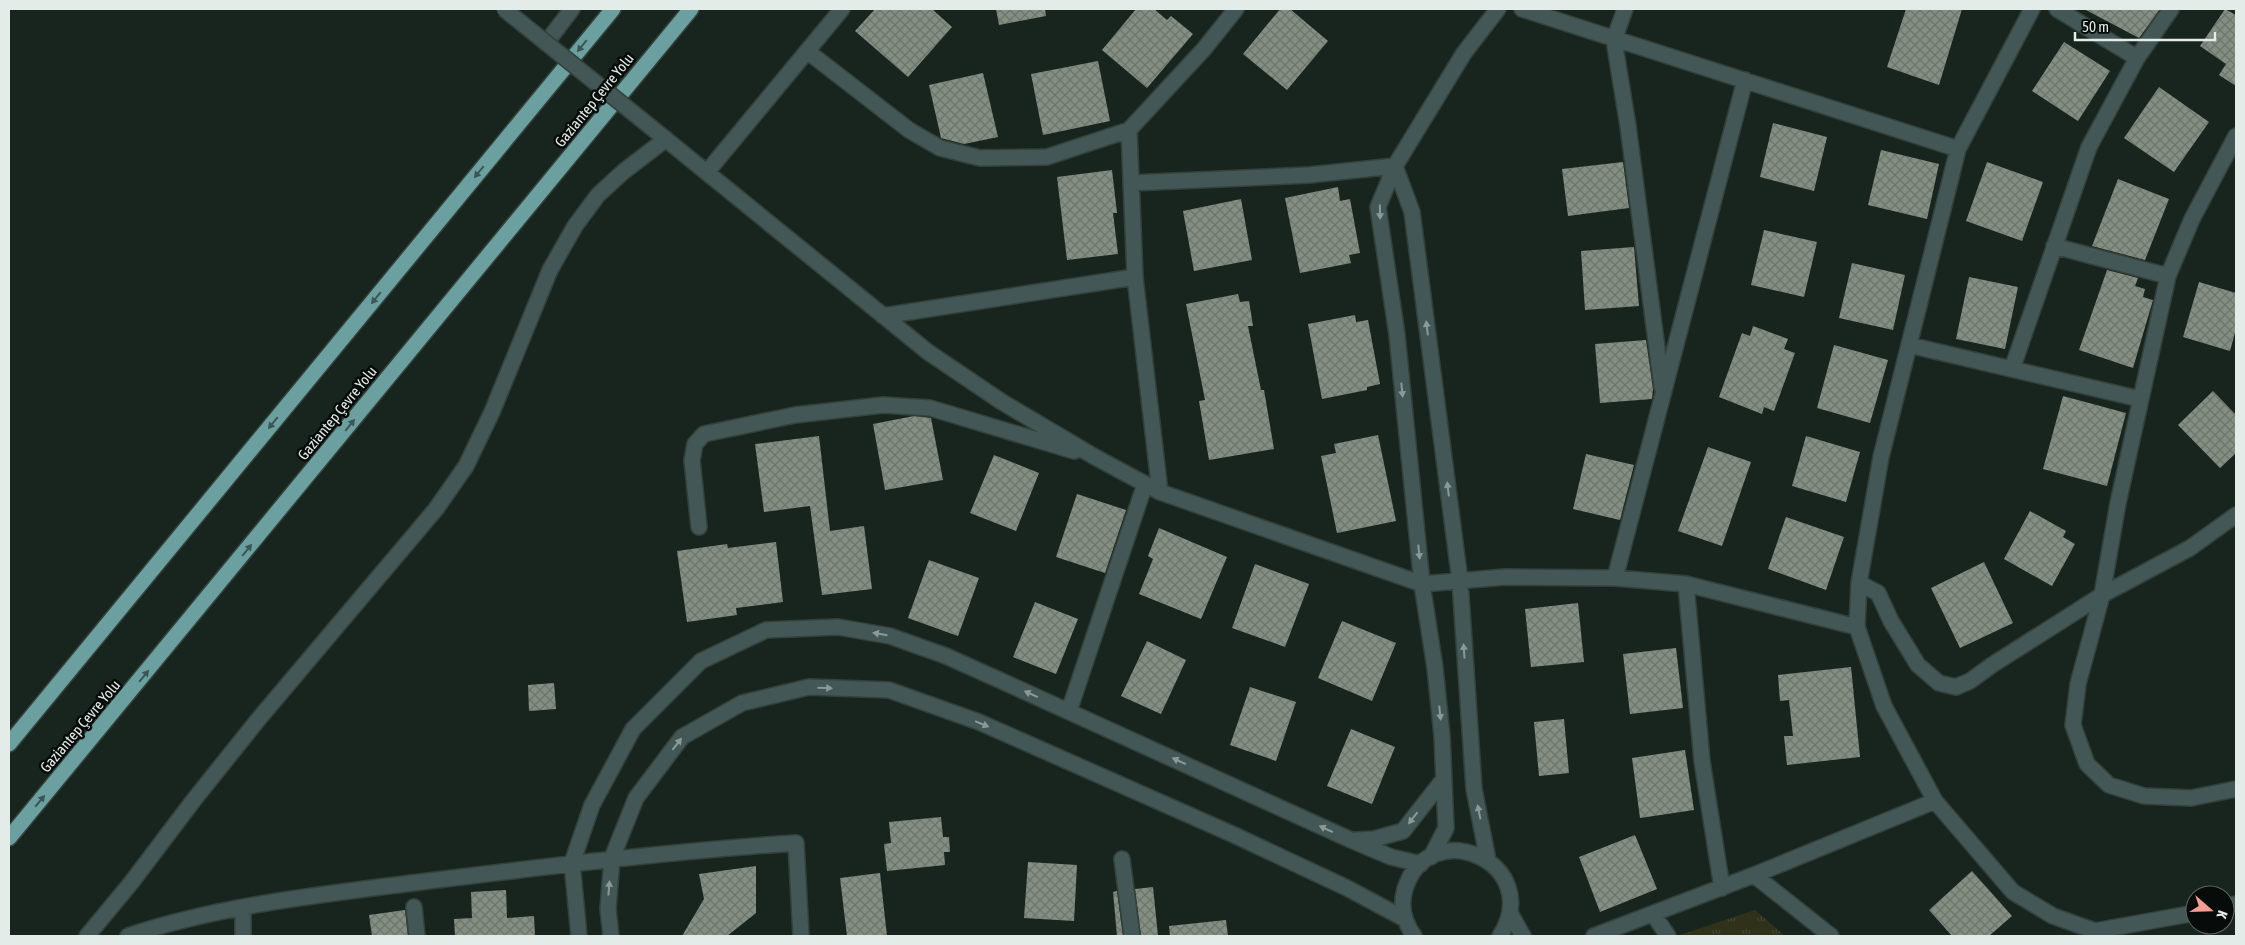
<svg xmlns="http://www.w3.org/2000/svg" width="2245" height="945" viewBox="0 0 2245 945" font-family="'Asap Condensed',sans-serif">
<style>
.grass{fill:url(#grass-tufts)}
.building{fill:url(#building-cross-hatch)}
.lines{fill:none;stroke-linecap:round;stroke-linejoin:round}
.minor-casing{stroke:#34413b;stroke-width:18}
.highway-casing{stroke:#34413b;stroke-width:18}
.minor{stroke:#425756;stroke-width:15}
.highway{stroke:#6ca0a0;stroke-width:15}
.minor-bridge-casing{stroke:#34413b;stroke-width:18;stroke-linecap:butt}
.minor-bridge{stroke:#425756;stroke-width:15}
.oneway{fill:#3a5655}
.oneway2{fill:#8a9a98}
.labels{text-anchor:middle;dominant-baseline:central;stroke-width:5;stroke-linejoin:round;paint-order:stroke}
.street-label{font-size:15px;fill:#e3ece8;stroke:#070c0a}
</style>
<defs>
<pattern id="grass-tufts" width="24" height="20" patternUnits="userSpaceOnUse" patternTransform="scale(1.25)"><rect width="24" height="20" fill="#30311b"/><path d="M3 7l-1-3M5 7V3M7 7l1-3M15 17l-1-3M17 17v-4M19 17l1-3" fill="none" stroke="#444531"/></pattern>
<pattern id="building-cross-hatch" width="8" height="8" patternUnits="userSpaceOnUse" patternTransform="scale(1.25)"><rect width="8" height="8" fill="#848e82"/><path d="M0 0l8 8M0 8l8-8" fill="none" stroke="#6e756d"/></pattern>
</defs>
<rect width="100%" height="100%" fill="#18251f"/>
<!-- grass -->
<path class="grass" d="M 1755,910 L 1785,936 L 1677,936 Z"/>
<!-- building -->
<path class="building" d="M 875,9 L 932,9 L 952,27 L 908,77 L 855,31 Z
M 996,9 L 1045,9 L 1046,16 L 999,25 Z
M 1136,9 L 1154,9 L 1167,20 L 1171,16 L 1193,34 L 1147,88 L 1102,50 Z
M 1280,9 L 1290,9 L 1328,41 L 1287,90 L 1243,54 Z
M 1906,9 L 1962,9 L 1939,85 L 1887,67 Z
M 2084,9 L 2160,9 L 2139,38 Z
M 2225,9 L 2236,15 L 2236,86 L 2219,75 L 2226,64 L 2200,46 Z
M 2064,42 L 2110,71 L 2078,121 L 2032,91 Z
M 1098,61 L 1110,121 L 1043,135 L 1031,74 Z
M 983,73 L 998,137 L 964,144 L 941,138 L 929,85 Z
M 2159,87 L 2209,122 L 2174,172 L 2124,138 Z
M 1773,123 L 1827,137 L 1814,191 L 1760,177 Z
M 1881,150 L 1939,164 L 1927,219 L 1868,205 Z
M 1623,162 L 1629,208 L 1568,216 L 1562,169 Z
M 1987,162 L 2043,182 L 2022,241 L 1966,221 Z
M 1112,170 L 1117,213 L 1113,213 L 1118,254 L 1067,260 L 1057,177 Z
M 2118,179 L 2169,199 L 2145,260 L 2092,246 Z
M 1338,187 L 1340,201 L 1350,199 L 1360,253 L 1349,255 L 1351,263 L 1300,273 L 1285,198 Z
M 1241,199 L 1252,260 L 1194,271 L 1183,211 Z
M 1764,230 L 1817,242 L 1804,297 L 1751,285 Z
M 1634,247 L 1639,306 L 1585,310 L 1581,251 Z
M 1852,263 L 1905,275 L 1893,330 L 1839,318 Z
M 2107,270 L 2138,278 L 2135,286 L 2145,289 L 2143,297 L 2153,300 L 2133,368 L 2079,350 Z
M 1969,277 L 2018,287 L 2005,349 L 1956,339 Z
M 2199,282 L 2236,293 L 2236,329 L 2230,351 L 2183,337 Z
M 1238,294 L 1240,302 L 1249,301 L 1253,326 L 1248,326 L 1261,390 L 1264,390 L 1274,449 L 1209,460 L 1199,401 L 1205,400 L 1186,304 Z
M 1355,315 L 1356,322 L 1368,320 L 1380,384 L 1367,387 L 1367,390 L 1322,399 L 1308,324 Z
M 1753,326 L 1788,339 L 1784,349 L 1795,353 L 1774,411 L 1764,407 L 1762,414 L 1719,397 L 1742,333 L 1750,336 Z
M 1646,340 L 1653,389 L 1652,399 L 1600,403 L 1595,344 Z
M 1834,345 L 1888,360 L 1870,423 L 1817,408 Z
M 2213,391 L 2236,415 L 2236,453 L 2220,468 L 2178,425 Z
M 2063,396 L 2126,413 L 2107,486 L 2043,469 Z
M 914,416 L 931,418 L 943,480 L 885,490 L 873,424 Z
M 1378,435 L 1396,521 L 1337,533 L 1321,456 L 1336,453 L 1334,444 Z
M 819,436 L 830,531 L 864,526 L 872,589 L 822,595 L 810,506 L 764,512 L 755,444 Z
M 1806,436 L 1860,452 L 1846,502 L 1792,486 Z
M 1708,447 L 1751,462 L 1722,546 L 1678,531 Z
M 1586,454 L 1634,465 L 1620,520 L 1573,509 Z
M 994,455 L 1039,473 L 1016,531 L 970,513 Z
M 1077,494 L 1126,510 L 1105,573 L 1056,557 Z
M 2030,511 L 2066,531 L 2063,537 L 2075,544 L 2052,586 L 2004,559 Z
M 1786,517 L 1844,537 L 1826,590 L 1768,569 Z
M 1159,528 L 1227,557 L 1201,619 L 1139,594 L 1153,559 L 1148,556 Z
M 776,542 L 783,602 L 736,608 L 737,615 L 687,622 L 677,551 L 727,544 L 728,548 Z
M 929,560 L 979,578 L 958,636 L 908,618 Z
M 1984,562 L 2013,623 L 1960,648 L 1931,588 Z
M 1255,564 L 1309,584 L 1285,647 L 1232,628 Z
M 1035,602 L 1078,619 L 1056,674 L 1013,657 Z
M 1578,603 L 1584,662 L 1531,667 L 1525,609 Z
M 1342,621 L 1396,643 L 1372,701 L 1318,678 Z
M 1147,641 L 1186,660 L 1161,714 L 1121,696 Z
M 1676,648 L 1683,708 L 1630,714 L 1623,654 Z
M 1851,667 L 1860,757 L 1787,765 L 1784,736 L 1793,736 L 1789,700 L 1780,701 L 1778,675 Z
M 554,683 L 556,709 L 529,711 L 528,685 Z
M 1250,687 L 1296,702 L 1276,761 L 1230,745 Z
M 1564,719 L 1569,773 L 1539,776 L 1534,722 Z
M 1351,729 L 1395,747 L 1372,804 L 1327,786 Z
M 1685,750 L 1694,810 L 1640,818 L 1632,758 Z
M 941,817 L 943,837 L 949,837 L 950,852 L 944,852 L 945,865 L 887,871 L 884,844 L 891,843 L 889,822 Z
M 1635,835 L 1657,889 L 1600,912 L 1579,857 Z
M 1028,862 L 1077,865 L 1074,921 L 1024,918 Z
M 756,866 L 756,913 L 727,936 L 682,936 L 704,899 L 699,874 Z
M 1972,871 L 2012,916 L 1989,936 L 1952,936 L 1929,910 Z
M 880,873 L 887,936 L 847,936 L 840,878 Z
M 1153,887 L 1158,936 L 1141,936 L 1135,889 Z
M 506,890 L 507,918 L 534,916 L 535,936 L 455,936 L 454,919 L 472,918 L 471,892 Z
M 1117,891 L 1123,936 L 1117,936 L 1113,892 Z
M 405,910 L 408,936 L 372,936 L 369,915 Z
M 1226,920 L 1228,936 L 1170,936 L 1169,926 Z"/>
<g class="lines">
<!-- minor casing -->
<g class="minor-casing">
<path id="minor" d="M 1522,9 L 1958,149
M 1625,9 L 1614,40 L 1628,126 L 1662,387
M 2032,9 L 1958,149 L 1881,457 L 1859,583 L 1857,627 L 1884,706 L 1935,801 L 2013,892 L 2053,916 L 2095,931 L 2195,913
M 2057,9 L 2137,58
M 546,43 L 572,9
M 807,51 L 909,130 L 940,148 L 980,158 L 1047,157 L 1129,130 L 1204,49 L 1236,9
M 647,124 L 928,352 L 1002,402 L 1095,457 L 1160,492 L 1422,584 L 1505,577 L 1615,578 L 1686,584 L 1857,627
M 1129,130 L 1135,277 L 1160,492
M 2236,136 L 2192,219 L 2168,276 L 2118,503 L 2102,595 L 2078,684 L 2073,725 L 2087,764 L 2109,785 L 2144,796 L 2191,798 L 2236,789
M 1395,166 L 1412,212 L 1460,581 L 1474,789 L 1488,860
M 707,172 L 842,9
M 1131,183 L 1309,175 L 1395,166
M 2054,246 L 2168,276
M 883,316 L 1135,277
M 1909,345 L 2140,399
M 2012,369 L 2089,147 L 2137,58 L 2171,9
M 699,527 L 692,460 L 695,444 L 704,434 L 795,415 L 883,405 L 930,408 L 1074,451
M 1615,578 L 1745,80
M 1859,583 L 1878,593 L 1891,621 L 1918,665 L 1939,683 L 1956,687 L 1970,681 L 1992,665 L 2102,595 L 2190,548 L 2236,515
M 1686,584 L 1702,761 L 1722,888
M 1069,711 L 1145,484
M 1356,840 L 1374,839 L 1403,831 L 1443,780
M 1431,857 L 1446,828 L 1442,736 L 1435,668 L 1422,584 L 1397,335 L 1378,207 L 1395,166 L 1464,53 L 1498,9
M 1122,859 L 1132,936
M 1754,875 L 1831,936
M 2225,906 L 2236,904
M 414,907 L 417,936
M 1510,913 L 1523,936
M 1653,914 L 1668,936
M 87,936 L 131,883 L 193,801 L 257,721 L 436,509 L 466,466 L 492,412 L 550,270 L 575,226 L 598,195 L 623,172 L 666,139
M 128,936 C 224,904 328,894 428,881 C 551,866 673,851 796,843 L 801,936
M 243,936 L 243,908
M 579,936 L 572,863 L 592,805 L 633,729 L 701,661 L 766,630 L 838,627 L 890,636 L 946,656 L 1006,683 L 1351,840 L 1391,857 L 1421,864
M 611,936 L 608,909 L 612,858 L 636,798 L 682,737 L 742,703 L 809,687 L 889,690 L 979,722 L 1232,834 L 1347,888 L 1405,919
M 1414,936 C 1404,922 1400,905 1405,889 C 1429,812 1546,863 1500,936
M 1594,936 L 1754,875 L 1935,801"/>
</g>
<!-- highway casing -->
<g class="highway-casing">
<path id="highway" d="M 9,744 L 613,9
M 9,838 L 691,9"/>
</g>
<!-- minor -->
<use href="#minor" class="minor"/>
<!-- highway -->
<use href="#highway" class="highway"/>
<!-- minor-bridge casing -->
<g class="minor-bridge-casing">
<path id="minor-bridge" d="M 504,9 L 647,124"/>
</g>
<!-- minor-bridge -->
<use href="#minor-bridge" class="minor-bridge"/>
</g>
<!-- one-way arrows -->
<defs><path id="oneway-solid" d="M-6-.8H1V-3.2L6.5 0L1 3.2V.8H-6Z" transform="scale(1.25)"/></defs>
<g class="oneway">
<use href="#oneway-solid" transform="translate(582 46) rotate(129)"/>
<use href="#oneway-solid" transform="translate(479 172) rotate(129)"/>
<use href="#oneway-solid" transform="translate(376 298) rotate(129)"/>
<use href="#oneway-solid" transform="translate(273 423) rotate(129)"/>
<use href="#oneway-solid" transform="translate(350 425) rotate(-51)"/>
<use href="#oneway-solid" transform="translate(247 550) rotate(-51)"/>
<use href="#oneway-solid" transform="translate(144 676) rotate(-50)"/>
<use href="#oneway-solid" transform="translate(40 801) rotate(-50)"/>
</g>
<g class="oneway2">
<use href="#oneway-solid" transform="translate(1380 212) rotate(89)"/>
<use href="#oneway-solid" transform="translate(1427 328) rotate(-97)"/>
<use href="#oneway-solid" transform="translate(1402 390) rotate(84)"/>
<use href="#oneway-solid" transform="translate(1448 489) rotate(-97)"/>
<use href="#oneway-solid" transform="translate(1419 552) rotate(84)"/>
<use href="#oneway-solid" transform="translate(880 634) rotate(-170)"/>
<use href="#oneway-solid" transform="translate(1464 651) rotate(-94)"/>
<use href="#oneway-solid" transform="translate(825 688) rotate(2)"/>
<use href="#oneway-solid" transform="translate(1031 694) rotate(-156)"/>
<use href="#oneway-solid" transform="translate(1440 713) rotate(84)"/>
<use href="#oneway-solid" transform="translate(982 724) rotate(23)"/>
<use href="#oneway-solid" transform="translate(677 744) rotate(-52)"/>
<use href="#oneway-solid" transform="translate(1179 761) rotate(-155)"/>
<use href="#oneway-solid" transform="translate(1479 812) rotate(-101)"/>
<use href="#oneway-solid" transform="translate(1413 818) rotate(128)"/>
<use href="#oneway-solid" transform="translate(1326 829) rotate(-155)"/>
<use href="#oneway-solid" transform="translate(609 888) rotate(-85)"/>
</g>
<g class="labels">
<!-- street labels -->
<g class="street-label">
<text transform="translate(594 100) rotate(-51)">Gaziantep Çevre Yolu</text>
<text transform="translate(337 413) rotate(-51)">Gaziantep Çevre Yolu</text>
<text transform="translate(80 726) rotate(-50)">Gaziantep Çevre Yolu</text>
</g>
</g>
<!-- border -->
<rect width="2245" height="945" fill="none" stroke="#e3ece8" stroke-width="20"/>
<!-- north arrow -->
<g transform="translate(2210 910) rotate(110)"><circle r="24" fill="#070c0a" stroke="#5f6663"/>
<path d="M0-4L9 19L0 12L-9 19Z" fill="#f59c93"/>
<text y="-8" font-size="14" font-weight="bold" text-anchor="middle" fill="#e3ece8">K</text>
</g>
<!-- scale -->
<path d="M2075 32v8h140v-8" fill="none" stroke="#e3ece8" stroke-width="2.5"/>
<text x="2082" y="32" font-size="15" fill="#e3ece8" stroke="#070c0a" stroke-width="4" paint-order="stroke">50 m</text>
</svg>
